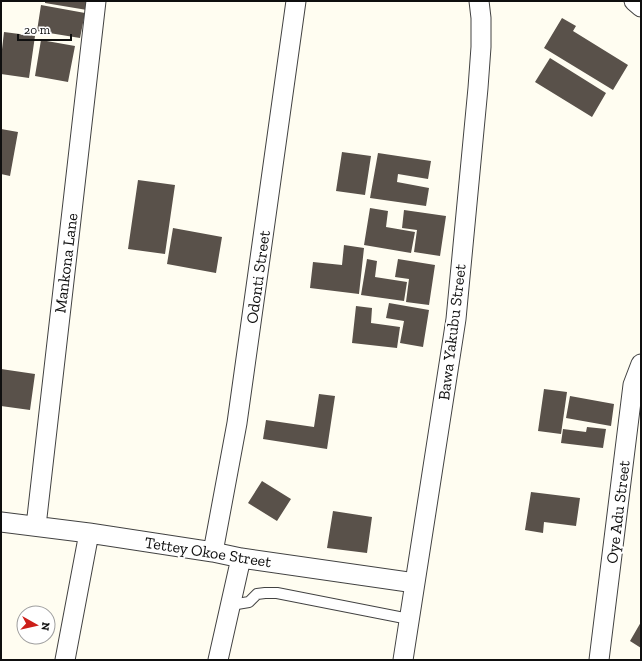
<svg xmlns="http://www.w3.org/2000/svg" width="642" height="661" viewBox="0 0 642 661" font-family="'Zilla Slab',serif">
<style>
.building{fill:#59514a}
.lines{fill:none;stroke-linecap:round;stroke-linejoin:round}
.lane-casing{stroke:#424242;stroke-width:12}
.street-casing{stroke:#424242;stroke-width:21}
.lane{stroke:#fff;stroke-width:10}
.street{stroke:#fff;stroke-width:19}
.labels{text-anchor:middle;dominant-baseline:central;stroke-width:4;stroke-linejoin:round;paint-order:stroke}
.street-label{font-size:16px;fill:#0f0f0f;stroke:#fff}
</style>
<rect width="100%" height="100%" fill="#fffdf1"/>
<!-- building -->
<path class="building" d="M 45,1 L 89,1 L 87,10 L 45,3 Z
M 41,5 L 85,13 L 80,38 L 37,31 Z
M 562,18 L 576,26 L 573,31 L 628,65 L 613,90 L 544,48 Z
M 4,32 L 35,36 L 29,78 L 1,74 L 1,58 Z
M 41,40 L 75,46 L 68,82 L 35,76 Z
M 550,58 L 606,93 L 592,117 L 535,82 Z
M 1,129 L 18,132 L 10,176 L 1,174 Z
M 342,152 L 371,156 L 365,195 L 336,191 Z
M 378,153 L 431,161 L 428,179 L 398,174 L 397,182 L 429,188 L 426,206 L 370,198 Z
M 138,180 L 175,185 L 165,254 L 128,249 Z
M 370,208 L 388,211 L 386,227 L 415,232 L 411,253 L 364,245 Z
M 404,210 L 446,216 L 440,256 L 414,252 L 417,230 L 402,228 Z
M 173,228 L 222,237 L 216,273 L 167,264 Z
M 344,245 L 364,248 L 359,294 L 310,288 L 313,262 L 342,265 Z
M 367,259 L 377,261 L 375,277 L 407,282 L 404,301 L 361,295 Z
M 398,259 L 435,265 L 429,305 L 406,302 L 409,279 L 395,277 Z
M 389,303 L 429,310 L 423,347 L 400,343 L 404,321 L 386,318 Z
M 356,306 L 372,308 L 371,323 L 400,327 L 397,348 L 352,343 Z
M 1,369 L 35,374 L 30,410 L 1,406 Z
M 544,389 L 567,392 L 561,434 L 538,431 Z
M 319,394 L 335,396 L 327,449 L 263,439 L 266,420 L 314,427 Z
M 570,396 L 614,404 L 611,426 L 566,418 Z
M 587,427 L 606,429 L 603,448 L 561,443 L 563,429 L 586,432 Z
M 262,481 L 291,499 L 277,521 L 248,503 Z
M 531,492 L 580,498 L 576,526 L 544,522 L 543,533 L 525,530 Z
M 333,511 L 372,517 L 367,553 L 327,548 Z
M 641,622 L 641,648 L 630,641 Z"/>
<g class="lines">
<!-- lane casing -->
<g class="lane-casing">
<path id="lane" d="M 231,605 L 249,602 L 257,594 L 265,593 L 277,593 L 409,619"/>
</g>
<!-- street casing -->
<g class="street-casing">
<path id="street" d="M 634,1 L 641,7
M 1,522 L 89,533 L 213,552 L 241,558 L 415,583
M 36,526 L 96,1
M 213,552 L 237,423 L 296,1
M 65,660 L 89,533
M 218,660 L 241,558
M 403,660 L 456,319 L 478,88 L 481,47 L 481,18 L 479,1
M 599,660 L 633,385 L 641,364"/>
</g>
<!-- lane -->
<use href="#lane" class="lane"/>
<!-- street -->
<use href="#street" class="street"/>
</g>
<g class="labels">
<!-- street labels -->
<g class="street-label">
<text transform="translate(66 263) rotate(-83)">Mankona Lane</text>
<text transform="translate(258 277) rotate(-82)">Odonti Street</text>
<text transform="translate(452 332) rotate(-83)">Bawa Yakubu Street</text>
<text transform="translate(618 512) rotate(-83)">Oye Adu Street</text>
<text transform="translate(208 552) rotate(9)">Tettey Okoe Street</text>
</g>
</g>
<!-- border -->
<rect width="642" height="661" fill="none" stroke="#0f0f0f" stroke-width="4"/>
<!-- north arrow -->
<g transform="translate(36 625) rotate(98)"><circle r="19" fill="#ffffff" stroke="#9f9f9f"/>
<path d="M0-3L7 15L0 10L-7 15Z" fill="#cc1e19"/>
<text y="-6" font-size="11" font-weight="bold" text-anchor="middle" fill="#0f0f0f">N</text>
</g>
<!-- scale -->
<path d="M18 34v6h53v-6" fill="none" stroke="#0f0f0f" stroke-width="2"/>
<text x="24" y="34" font-size="12" fill="#0f0f0f" stroke="#ffffff" stroke-width="3" paint-order="stroke">20 m</text>
</svg>
